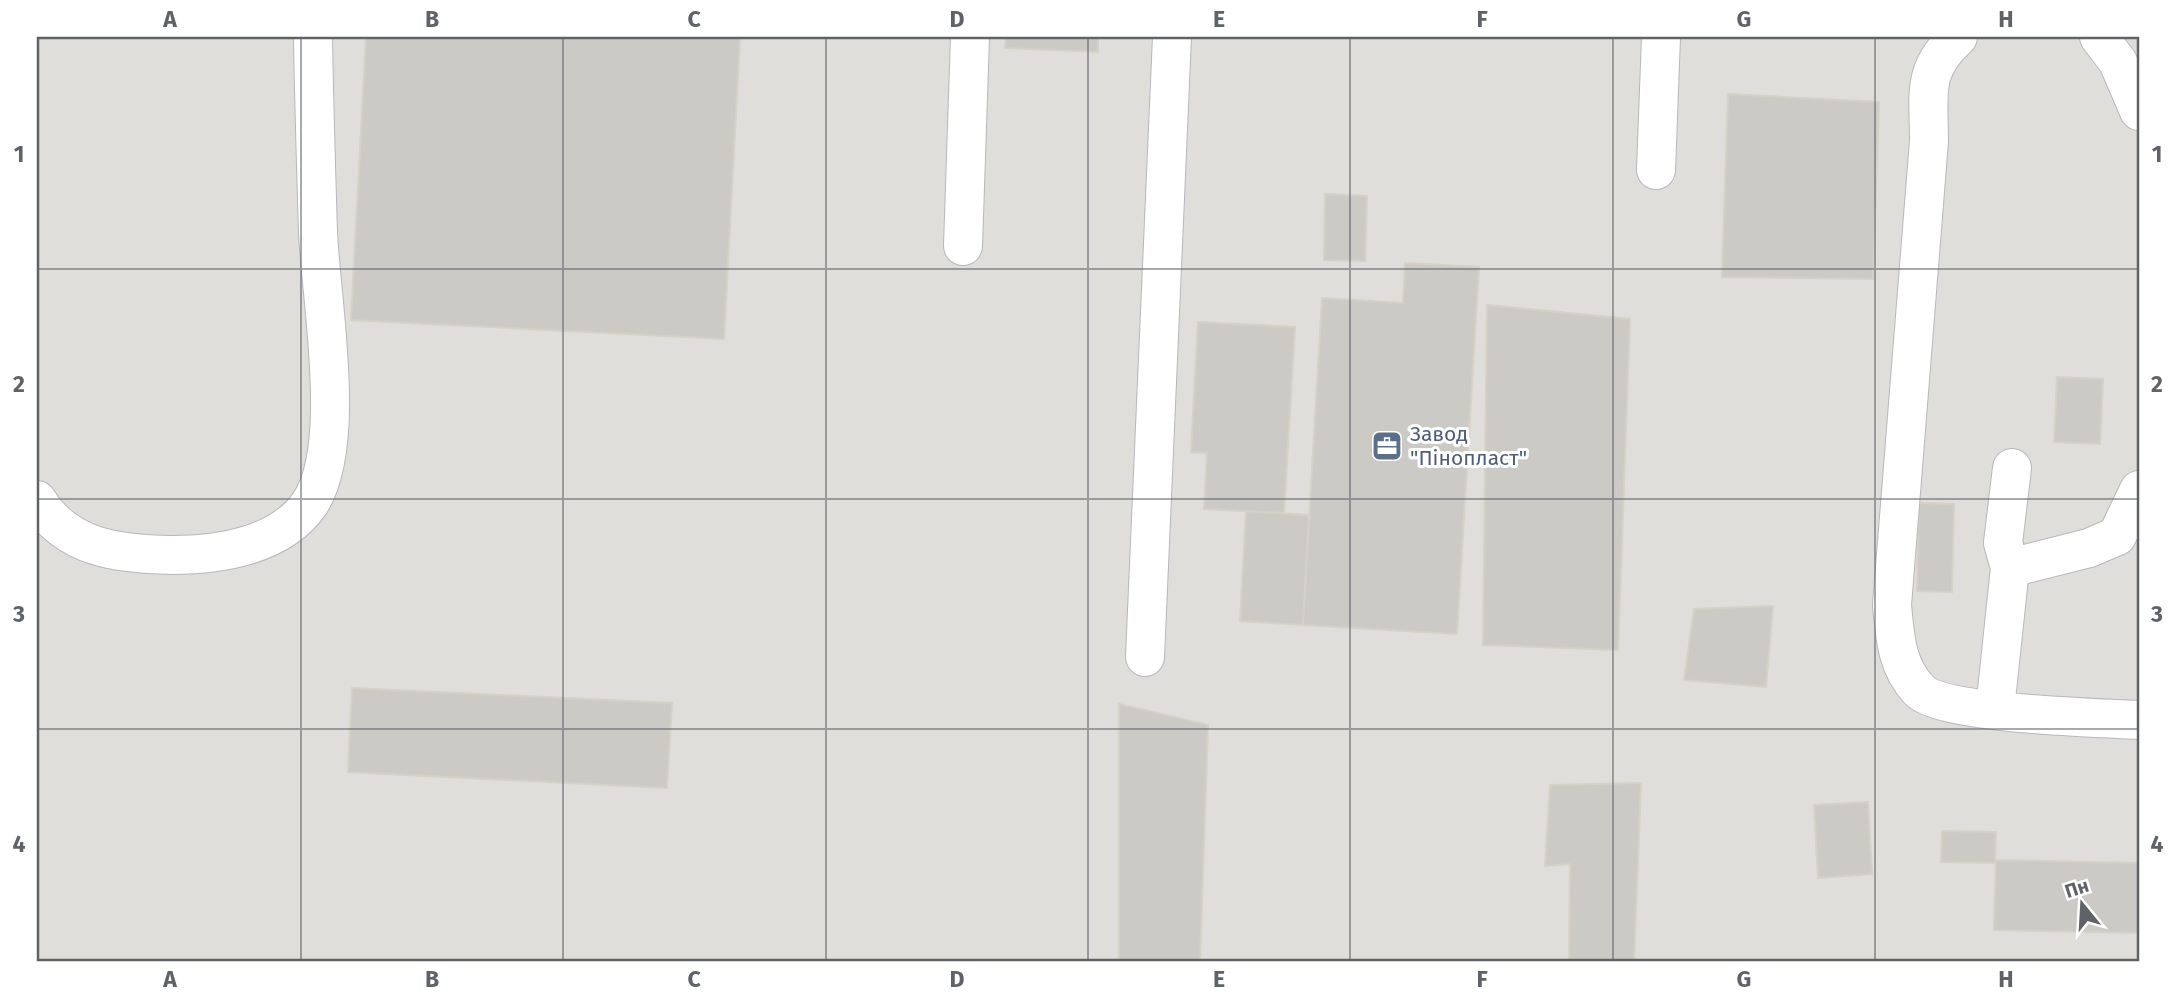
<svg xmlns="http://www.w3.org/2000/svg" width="2176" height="998" viewBox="0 0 2176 998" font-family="'Fira Sans',sans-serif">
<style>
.industrial{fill:#e0deda}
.building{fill:#cccac5;stroke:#d6d1c6;stroke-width:2}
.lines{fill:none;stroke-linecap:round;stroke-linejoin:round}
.minor-casing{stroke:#b5b8bc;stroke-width:40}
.minor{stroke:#fff;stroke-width:38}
.grid{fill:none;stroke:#5f6368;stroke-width:2;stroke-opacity:0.55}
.labels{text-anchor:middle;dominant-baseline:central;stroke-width:6;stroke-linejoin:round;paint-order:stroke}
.service-label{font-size:21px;fill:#4e5e75;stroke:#fff;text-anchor:start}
.neatline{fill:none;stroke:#5f6368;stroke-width:2.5}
.grid-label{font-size:23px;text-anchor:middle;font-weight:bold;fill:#5f6368}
</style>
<rect width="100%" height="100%" fill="#f1efe8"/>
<!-- industrial -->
<path class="industrial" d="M 37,37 L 2139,37 L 2139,961 L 37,961 Z"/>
<!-- building -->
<path class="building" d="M 366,37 L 740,37 L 724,339 L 351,320 Z
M 1006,37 L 1098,37 L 1098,52 L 1005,48 Z
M 1728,94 L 1879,102 L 1873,279 L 1722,277 Z
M 1325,194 L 1367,196 L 1365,261 L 1324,260 Z
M 1405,263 L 1479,267 L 1457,634 L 1303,625 L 1322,298 L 1403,303 Z
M 1487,305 L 1630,319 L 1618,650 L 1483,645 Z
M 1198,322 L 1295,327 L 1284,513 L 1204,509 L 1207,453 L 1191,452 Z
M 2057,377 L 2103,379 L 2100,444 L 2054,442 Z
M 1919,503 L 1954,504 L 1952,592 L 1917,591 Z
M 1246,511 L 1309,515 L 1303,625 L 1240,621 Z
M 1773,606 L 1766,687 L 1684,680 L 1694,609 Z
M 352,688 L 672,703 L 667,788 L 348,772 Z
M 1119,704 L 1208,725 L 1200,961 L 1119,961 Z
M 1641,783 L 1634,961 L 1569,961 L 1570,864 L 1545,866 L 1550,785 Z
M 1868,802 L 1872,874 L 1818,878 L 1814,805 Z
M 1942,831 L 1996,832 L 1995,863 L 1941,862 Z
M 1996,860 L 2139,863 L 2139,933 L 1994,930 Z"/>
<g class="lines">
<!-- minor casing -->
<g class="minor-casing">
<path id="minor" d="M 1958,37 C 1921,70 1929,95 1929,141 L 1892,605 C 1895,636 1896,666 1919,690 C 1942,714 2100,718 2139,720
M 2099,37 L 2118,62 L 2139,111
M 1656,170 L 1661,37
M 963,246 L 970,37
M 2012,468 L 2003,543 L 2010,568 L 2089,548 L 2117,536 L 2139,490
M 37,500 C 67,549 119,554 172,555 C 219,555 281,546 310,503 C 348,445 321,302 318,232 C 316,167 314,102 313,37
M 1145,657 L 1172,37
M 1995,709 L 2010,568"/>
</g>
<!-- minor -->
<use href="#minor" class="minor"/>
</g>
<!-- grid -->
<path class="grid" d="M 301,37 L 301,961M 563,37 L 563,961M 826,37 L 826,961M 1088,37 L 1088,961M 1350,37 L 1350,961M 1613,37 L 1613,961M 1875,37 L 1875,961M 37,269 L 2139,269M 37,499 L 2139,499M 37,729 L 2139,729"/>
<!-- icons -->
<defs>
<g id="office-square" transform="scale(1.575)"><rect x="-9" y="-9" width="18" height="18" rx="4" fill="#5c6f8a" stroke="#fff"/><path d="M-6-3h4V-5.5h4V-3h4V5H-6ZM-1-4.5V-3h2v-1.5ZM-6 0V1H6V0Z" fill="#fff"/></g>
</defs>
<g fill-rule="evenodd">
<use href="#office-square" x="1387" y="446"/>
</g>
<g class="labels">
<!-- service labels -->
<g class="service-label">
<text x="1410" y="434">Завод<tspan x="1410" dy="24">"Пінопласт"</tspan></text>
</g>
</g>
<!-- border -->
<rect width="2176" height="998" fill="none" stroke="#ffffff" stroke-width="77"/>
<!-- north arrow -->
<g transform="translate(2082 904) rotate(342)" stroke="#ffffff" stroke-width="5" paint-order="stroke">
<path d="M0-5L12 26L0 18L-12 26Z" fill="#5f6368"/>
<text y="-10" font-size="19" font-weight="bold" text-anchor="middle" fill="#5f6368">Пн</text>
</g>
<rect x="38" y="38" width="2100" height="922" class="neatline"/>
<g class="grid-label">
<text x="170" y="27">A</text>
<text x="432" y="27">B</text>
<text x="694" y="27">C</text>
<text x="957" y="27">D</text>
<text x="1219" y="27">E</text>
<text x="1482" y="27">F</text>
<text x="1744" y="27">G</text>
<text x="2006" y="27">H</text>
<text x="19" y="162">1</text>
<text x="2157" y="162">1</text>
<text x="19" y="392">2</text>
<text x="2157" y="392">2</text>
<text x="19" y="622">3</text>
<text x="2157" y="622">3</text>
<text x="19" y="852">4</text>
<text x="2157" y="852">4</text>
<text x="170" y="987">A</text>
<text x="432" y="987">B</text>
<text x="694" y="987">C</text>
<text x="957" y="987">D</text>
<text x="1219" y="987">E</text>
<text x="1482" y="987">F</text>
<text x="1744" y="987">G</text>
<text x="2006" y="987">H</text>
</g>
</svg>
